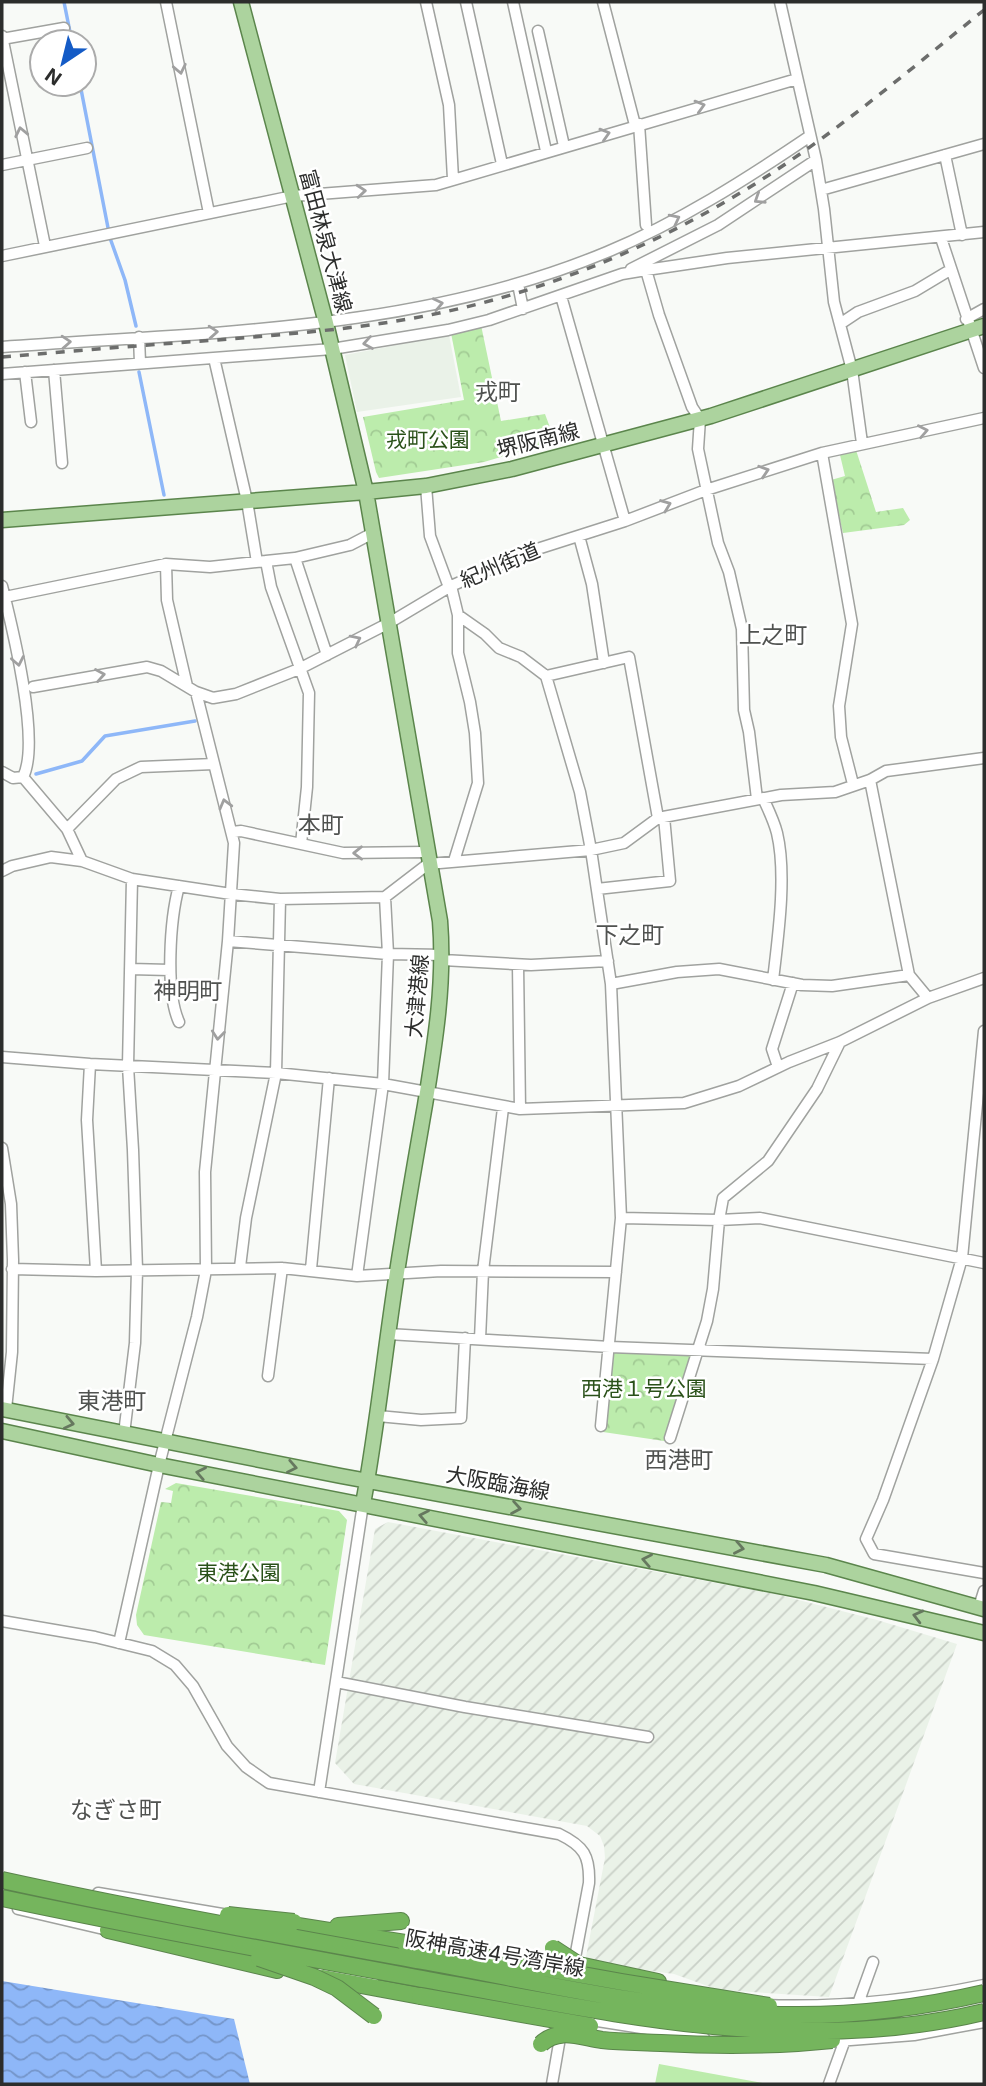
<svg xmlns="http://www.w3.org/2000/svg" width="986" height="2086" viewBox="0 0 986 2086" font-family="Inter,'Noto Sans JP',sans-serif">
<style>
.built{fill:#eaf2e8}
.industrial{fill:url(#industrial-furrows)}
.park{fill:url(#park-crowns)}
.pitch{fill:#bcecac}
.water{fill:url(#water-waves)}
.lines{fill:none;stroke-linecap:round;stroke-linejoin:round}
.stream{stroke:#8eb7f8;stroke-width:3.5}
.minor-casing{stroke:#a0a29f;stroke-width:13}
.major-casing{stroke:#5b854c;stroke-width:17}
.highway-casing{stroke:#5b854c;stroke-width:18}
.minor{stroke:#fff;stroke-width:10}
.major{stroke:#acd39e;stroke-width:14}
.highway{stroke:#75b55d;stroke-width:16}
.rail{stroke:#6c6d6c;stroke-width:3.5;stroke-dasharray:9 9;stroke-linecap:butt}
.highway-bridge-casing{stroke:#5b854c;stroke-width:18;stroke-linecap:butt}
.highway-bridge{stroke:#75b55d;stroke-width:16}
.oneway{stroke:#a0a0a0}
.oneway2{stroke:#66785f}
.labels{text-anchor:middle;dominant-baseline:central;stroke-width:5;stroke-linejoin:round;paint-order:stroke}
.street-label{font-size:21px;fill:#2c2d2c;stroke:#fff}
.park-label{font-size:21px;fill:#2a5119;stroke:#fff}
.neighbourhood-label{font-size:23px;fill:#505250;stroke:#fff}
</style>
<defs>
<pattern id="industrial-furrows" width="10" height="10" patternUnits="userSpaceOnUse" patternTransform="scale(1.75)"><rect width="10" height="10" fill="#eaf2e8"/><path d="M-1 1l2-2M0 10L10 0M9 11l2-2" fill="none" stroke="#c9d0c7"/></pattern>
<pattern id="park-crowns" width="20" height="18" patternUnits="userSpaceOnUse" patternTransform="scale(1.75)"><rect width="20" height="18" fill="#bcecac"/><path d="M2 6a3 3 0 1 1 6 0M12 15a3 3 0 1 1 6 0" fill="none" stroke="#a2cb94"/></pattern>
<pattern id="water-waves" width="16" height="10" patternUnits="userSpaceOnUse" patternTransform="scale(1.75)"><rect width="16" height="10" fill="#8eb7f8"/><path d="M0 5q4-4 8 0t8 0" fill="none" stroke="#7495c9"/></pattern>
</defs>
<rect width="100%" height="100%" fill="#f8faf7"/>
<!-- built -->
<path class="built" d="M 449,335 L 461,397 L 357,412 L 345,355 Z"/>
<!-- industrial -->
<path class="industrial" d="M 388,1522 L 775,1594 L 877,1620 L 957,1644 L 829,1997 L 719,1990 L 674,1974 L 585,1962 L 605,1858 L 604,1846 L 600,1836 L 587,1826 L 354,1784 L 335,1763 L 375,1529 Z"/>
<!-- park -->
<path class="park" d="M 481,325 L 501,421 L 545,414 L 555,441 L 484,462 L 379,478 L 376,472 L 363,417 L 464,400 L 451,333 Z
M 856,450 L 876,512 L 903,508 L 910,520 L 904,525 L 843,533 L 831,480 L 845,476 L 840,455 Z
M 613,1351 L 692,1353 L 664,1441 L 603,1432 Z
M 176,1483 L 339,1511 L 347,1520 L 325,1665 L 144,1635 L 137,1625 L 136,1615 L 161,1502 L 171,1503 L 173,1491 L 165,1489 Z"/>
<!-- pitch -->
<path class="pitch" d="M 659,2064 L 768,2084 L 655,2084 Z"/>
<!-- water -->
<path class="water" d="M 2,1981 L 234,2019 L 250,2084 L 2,2084 Z"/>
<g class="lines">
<!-- stream -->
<path class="stream" d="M 64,2 L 72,42
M 80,84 L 110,238 L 125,280 L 136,326
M 139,372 L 164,495
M 36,774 L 82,761 L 105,736 L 195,721"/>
<!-- minor casing -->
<g class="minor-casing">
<path id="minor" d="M 166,2 L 209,213
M 426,2 L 449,105 L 453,179
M 466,2 L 502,164
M 513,2 L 546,151
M 603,2 L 635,125
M 780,2 L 816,160 L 824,209 L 834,302 L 852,370 L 862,443
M 538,31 L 564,146
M 2,36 L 45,246
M 2,39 L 64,28
M 639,124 L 646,225
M 945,155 L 962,235
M 2,165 L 87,148
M 821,190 L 984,144
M 941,238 L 984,368
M 2,256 L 293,196 L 436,185 L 797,79
M 631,269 L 718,225 L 816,160
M 646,270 L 659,315 L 692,407 L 700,419 L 698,449 L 718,543 L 729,572 L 742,629 L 744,710 L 749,732 L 757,799
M 518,284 L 523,309
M 561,296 L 625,521
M 966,319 L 984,309
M 840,324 L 858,312 L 915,291 L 950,270
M 139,337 L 140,363
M 2,347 C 205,332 416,332 607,252 C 679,222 745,180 810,136
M 214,358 L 247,501 L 257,562
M 54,370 L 62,463
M 25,372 L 31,422
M 2,374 L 332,349 L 448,330 L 489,320 L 622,274 L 646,270 L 727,258 L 984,232
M 822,453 L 852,624 L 839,706 L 841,737 L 853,784
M 426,486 L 430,536 L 447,582 L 451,586 L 458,615 L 458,653 L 470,702 L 475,733 L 478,783 L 454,861
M 579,536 L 592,584 L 604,663
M 295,558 L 350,545 L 373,533
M 166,564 L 167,600 L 187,686
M 2,586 C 12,626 41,742 23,777
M 5,597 L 166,564 L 210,567 L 266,561
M 458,615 L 485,634 L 499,648 L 521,657 L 546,676 L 580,792 L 591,850 L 611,984 L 621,1218 L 601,1426
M 546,676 L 629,657 L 658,818
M 33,687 L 147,667 L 161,671 L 196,692 L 213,698 L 236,694 L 299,669 L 389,623 L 451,586 L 531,551 L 625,521 L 706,490 L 822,453 L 984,418
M 2,772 L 13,778 L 23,777 L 67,829 L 82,861
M 870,780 L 909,975 L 928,998
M 763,798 C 768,809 774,821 777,833 C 787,875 778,937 773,980
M 67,829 L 116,779 L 141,767 L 214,764
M 232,832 L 241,831 L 343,853 L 426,852
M 301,844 L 307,787 L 309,693 L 271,587 L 266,561 L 295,558 L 327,655
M 2,871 L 12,866 L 51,857 L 82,861 L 132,879 L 231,894 L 280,899 L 385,897 L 428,864 L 591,850 L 624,843 L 658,818 L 781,795 L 835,792 L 870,780 L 886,771 L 984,758
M 179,886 C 170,919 165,991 179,1022
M 597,889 L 670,881 L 664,817
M 228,941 L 388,954 L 443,955
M 443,960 L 531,965 L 608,961
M 518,965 L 520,1109
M 130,969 L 170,970
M 611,984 L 677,972 L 719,969 L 802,985 L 832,986 L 909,975
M 984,1031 L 962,1258 L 933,1359 L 883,1500 L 866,1539 L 874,1554 L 984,1573
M 2,1057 L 90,1064 L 276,1073 L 383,1084 L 520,1109 L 684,1103 L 739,1086 L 789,1062 L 840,1042 L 928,998 L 984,978
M 90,1064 L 87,1120 L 96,1271
M 778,1067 L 772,1049 L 793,983
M 2,1148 L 11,1204 L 13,1260 L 12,1352 L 6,1409
M 621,1218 L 719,1220 L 760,1218 L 984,1263
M 240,1267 L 246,1218 L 276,1073 L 280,899
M 12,1269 L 96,1271 L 282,1268 L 357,1276 L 441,1271 L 616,1272
M 311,1269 L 329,1078
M 357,1276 L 383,1084 L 388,954 L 385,897
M 388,1334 L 610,1347 L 933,1359
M 480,1339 L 483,1271 L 503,1108
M 268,1376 L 282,1268
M 378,1416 L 421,1420 L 461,1418 L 465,1338
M 124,1434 L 135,1343 L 137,1270 L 133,1150 L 128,1066 L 132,879
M 670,1438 L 707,1321 L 713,1289 L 719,1220 L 723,1198 L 768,1161 L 817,1089 L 840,1042
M 979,1607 L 984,1591
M 2,1621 L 95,1637 L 152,1651 L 175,1665 L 193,1686 L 227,1746 L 246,1767 L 269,1783 L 559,1834 C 584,1846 590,1856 589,1883 L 568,1995
M 119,1643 L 159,1465 L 197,1317 L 206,1270 L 205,1172 L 228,941 L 234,843 L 196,692
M 336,1682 L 465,1707 L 648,1737
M 319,1792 L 363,1504
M 98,1893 L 234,1916
M 18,1909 L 112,1931
M 296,1965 L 373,1979
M 763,2005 C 838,2008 912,2000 984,1985
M 585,2019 L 704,2038
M 825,2042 L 914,2035 L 984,2022
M 552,2084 L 561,2032
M 829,2084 L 873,1962"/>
</g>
<!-- major casing -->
<g class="major-casing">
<path id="major" d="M 241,2 L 326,323 L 366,492 L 440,921 C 445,983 435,1043 425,1105 C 417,1151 409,1196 402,1241 C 387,1329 379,1417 363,1504
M 2,520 L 366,492 L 426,486 L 512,469 L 711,416 L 984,326
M 2,1409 L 341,1476 L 826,1565 L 984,1609
M 2,1431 L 159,1465 L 814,1593 L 984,1633"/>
</g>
<!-- highway casing -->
<g class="highway-casing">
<path id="highway" d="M 279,1923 L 405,1943
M 338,1926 L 401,1921
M 108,1930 L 277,1970
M 579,1965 L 658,1982
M 323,1978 L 420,1996"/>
</g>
<!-- minor -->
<use href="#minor" class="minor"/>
<!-- major -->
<use href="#major" class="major"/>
<!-- highway -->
<use href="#highway" class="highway"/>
<!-- rail -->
<path class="rail" d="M 2,357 C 73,351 145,345 216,340 C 288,334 360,329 430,315 C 535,294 637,254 730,199 C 821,146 902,76 984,10"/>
<!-- highway-bridge casing -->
<g class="highway-bridge-casing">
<path id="highway-bridge" d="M 2,1880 C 143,1911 286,1936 428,1962 C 537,1982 647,2008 758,2014 C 833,2018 911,2010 984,1993
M 2,1898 C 143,1928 286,1954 428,1980 C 614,2013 796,2057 984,2012
M 228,1915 L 294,1922
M 405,1943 L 622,1982 L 769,2006
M 553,1948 L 579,1965
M 259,1958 L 314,1977 L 337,1988 L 374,2016
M 420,1996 L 590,2026
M 541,2044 C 559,2027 580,2037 602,2040 C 621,2042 641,2042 661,2043 C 718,2046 775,2046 832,2040"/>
</g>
<!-- highway-bridge -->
<use href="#highway-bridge" class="highway-bridge"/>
</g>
<!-- one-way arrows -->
<defs><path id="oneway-chevron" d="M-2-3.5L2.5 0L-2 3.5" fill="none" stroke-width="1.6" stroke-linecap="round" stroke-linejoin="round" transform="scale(1.75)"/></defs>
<g class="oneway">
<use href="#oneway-chevron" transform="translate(180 69) rotate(78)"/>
<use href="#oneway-chevron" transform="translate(700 106) rotate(-16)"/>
<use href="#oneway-chevron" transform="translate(21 132) rotate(-102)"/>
<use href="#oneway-chevron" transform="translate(605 134) rotate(-17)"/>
<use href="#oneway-chevron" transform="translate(361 191) rotate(-5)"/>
<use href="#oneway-chevron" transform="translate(759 199) rotate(147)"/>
<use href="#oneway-chevron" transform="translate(675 219) rotate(-27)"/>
<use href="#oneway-chevron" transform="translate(438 304) rotate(-12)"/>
<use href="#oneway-chevron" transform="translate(213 332) rotate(-4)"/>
<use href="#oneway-chevron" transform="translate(66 342) rotate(-4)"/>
<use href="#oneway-chevron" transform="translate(368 343) rotate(171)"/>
<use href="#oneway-chevron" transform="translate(923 431) rotate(-11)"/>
<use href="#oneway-chevron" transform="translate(764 471) rotate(-18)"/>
<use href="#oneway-chevron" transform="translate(666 505) rotate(-21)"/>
<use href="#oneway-chevron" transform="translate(356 640) rotate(-27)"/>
<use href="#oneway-chevron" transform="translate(18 661) rotate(79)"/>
<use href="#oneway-chevron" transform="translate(100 675) rotate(-10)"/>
<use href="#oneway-chevron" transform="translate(225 804) rotate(-105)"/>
<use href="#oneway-chevron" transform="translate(358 853) rotate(179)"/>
<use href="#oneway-chevron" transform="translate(218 1035) rotate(96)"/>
</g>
<g class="oneway2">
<use href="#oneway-chevron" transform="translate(69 1423) rotate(12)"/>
<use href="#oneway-chevron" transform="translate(292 1467) rotate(11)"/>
<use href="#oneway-chevron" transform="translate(201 1473) rotate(-169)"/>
<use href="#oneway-chevron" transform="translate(516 1508) rotate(10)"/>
<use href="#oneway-chevron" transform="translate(424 1516) rotate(-169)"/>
<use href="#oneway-chevron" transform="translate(739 1548) rotate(11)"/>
<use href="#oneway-chevron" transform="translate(647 1560) rotate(-169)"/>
<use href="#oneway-chevron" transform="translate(918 1616) rotate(-166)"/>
</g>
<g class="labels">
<!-- street labels -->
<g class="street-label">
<text transform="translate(326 241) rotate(75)">富田林泉大津線</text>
<text transform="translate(538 440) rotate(-14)">堺阪南線</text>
<text transform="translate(500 565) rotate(-23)">紀州街道</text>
<text transform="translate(417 996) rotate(-85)">大津港線</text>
<text transform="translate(498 1483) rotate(10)">大阪臨海線</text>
<text transform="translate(495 1953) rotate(10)">阪神高速4号湾岸線</text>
</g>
<!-- park labels -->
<g class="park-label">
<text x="428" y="439">戎町公園</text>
<text x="644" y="1388">西港１号公園</text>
<text x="239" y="1572">東港公園</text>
</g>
<!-- neighbourhood labels -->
<g class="neighbourhood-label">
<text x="498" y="392">戎町</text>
<text x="773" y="635">上之町</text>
<text x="321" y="825">本町</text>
<text x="630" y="935">下之町</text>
<text x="188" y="991">神明町</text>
<text x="112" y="1401">東港町</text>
<text x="679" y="1460">西港町</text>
<text x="116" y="1810">なぎさ町</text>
</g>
</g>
<!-- border -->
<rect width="986" height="2086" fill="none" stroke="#2c2d2c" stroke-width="7"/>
<!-- north arrow -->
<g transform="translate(63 63) rotate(215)"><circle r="33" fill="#ffffff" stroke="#ababab" stroke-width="2"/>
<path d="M0-5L12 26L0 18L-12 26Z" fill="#145bc6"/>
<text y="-10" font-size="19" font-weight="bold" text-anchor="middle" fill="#2c2d2c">N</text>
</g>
</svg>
